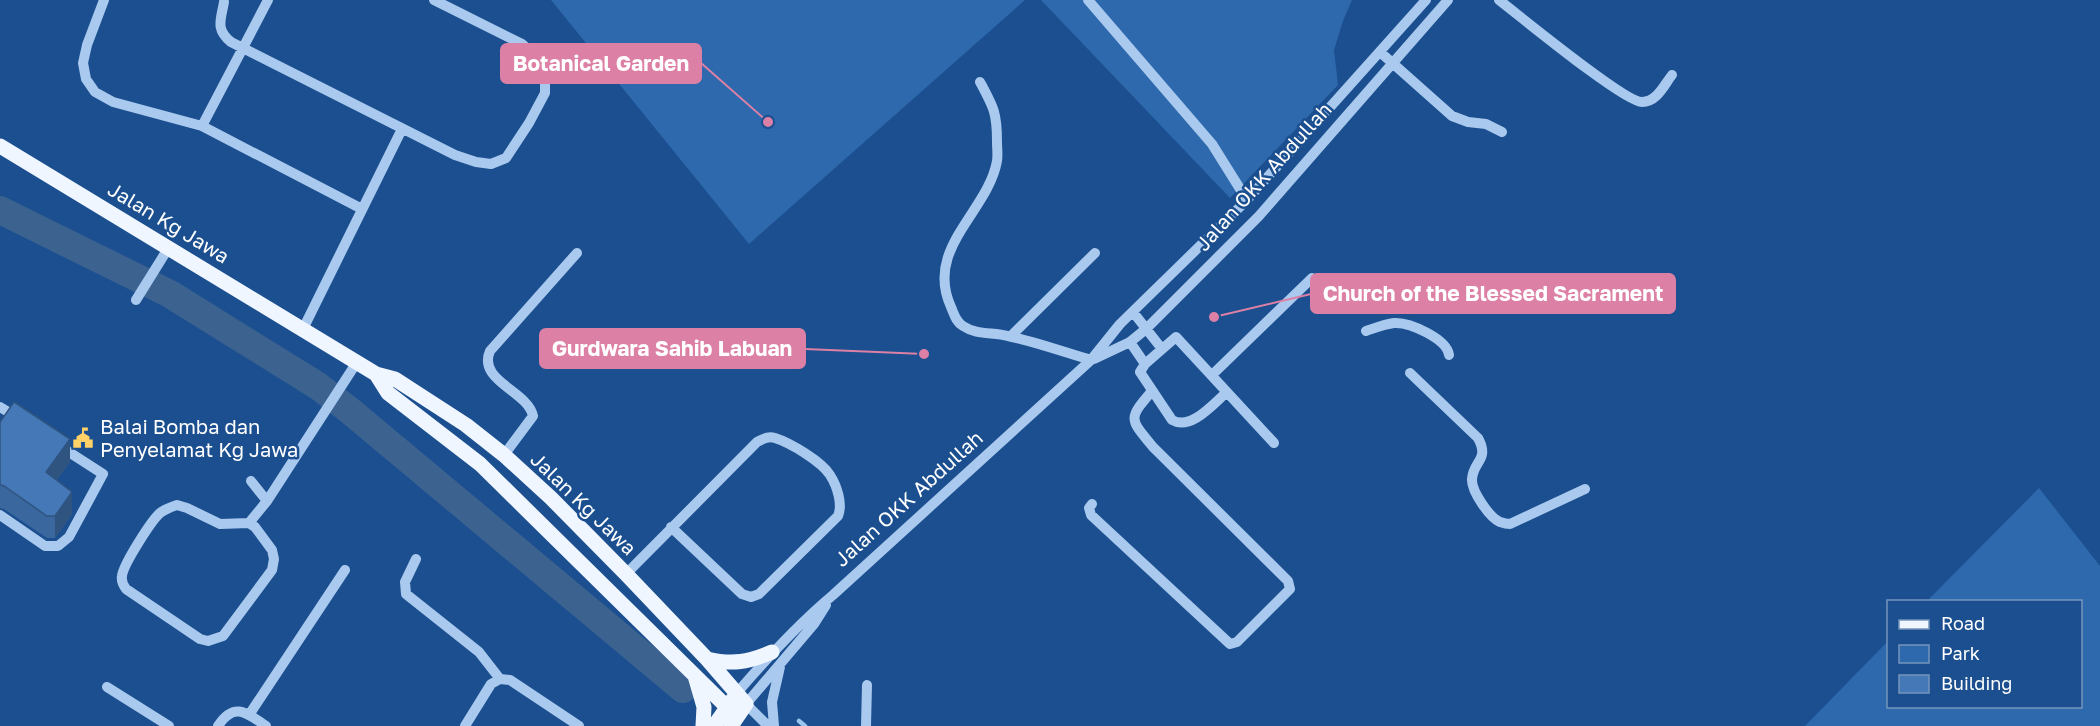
<svg xmlns="http://www.w3.org/2000/svg" width="2100" height="726" viewBox="0 0 2100 726" font-family="'Golos Text',sans-serif">
<style>
.green{fill:#2e69ad}
.lines{fill:none;stroke-linecap:round;stroke-linejoin:round}
.stream{stroke:#9cc4f0;stroke-width:4.5}
.river{stroke:#3c6290;stroke-width:28}
.minor{stroke:#a9c9ee;stroke-width:10}
.major{stroke:#f0f6ff;stroke-width:15}
.wall{fill:#3a679d}
.shaded-wall{fill:#305480}
.building{fill:#4478b7;stroke:#305480;stroke-width:1.5}
.labels{text-anchor:middle;dominant-baseline:central;stroke-width:5;stroke-linejoin:round;paint-order:stroke}
.street-label{font-size:20px;fill:#fff;stroke:#1b4f8f}
.poi-label{font-size:20px;fill:#fff;stroke:#1b4f8f;text-anchor:start}
.leader{fill:none;stroke:#dd80a5;stroke-width:2}
.callout-dot{fill:#dd80a5;stroke:#1b4f8f;stroke-width:2}
.callout{fill:#dd80a5;stroke:#dd80a5;stroke-width:2}
.callout-label{font-size:21px;text-anchor:middle;font-weight:bold;fill:#fff}
</style>
<rect width="100%" height="100%" fill="#1b4f8f"/>
<!-- green -->
<path class="green" d="M 551,0 L 1025,0 L 749,244 Z
M 1041,0 L 1352,0 L 1343,21 L 1334,50 L 1338,85 L 1230,198 Z
M 2039,488 L 2100,566 L 2100,726 L 1805,726 L 1888,641 L 1888,706 L 2080,706 L 2080,602 L 1927,601 Z"/>
<g class="lines">
<!-- stream -->
<path class="stream" d="M 799,721 L 805,726"/>
<!-- river -->
<path class="river" d="M 0,210 L 170,294 L 318,386 L 349,410 L 683,689"/>
<!-- minor -->
<path class="minor" d="M 104,0 L 87,45 L 83,63 L 86,79 L 95,92 L 113,102 L 202,126 L 362,209
M 1088,0 L 1212,144 L 1247,200
M 1499,0 C 1520,16 1624,102 1642,102 C 1657,102 1664,85 1672,75
M 224,2 C 221,20 215,29 231,42 L 455,155 L 476,162 L 491,164 L 506,158 L 529,123 L 545,93 L 545,73 L 537,57 L 522,44 L 434,0
M 1380,52 L 1452,116 L 1468,122 L 1486,124 L 1502,132
M 980,82 C 994,108 997,113 997,142 C 997,148 998,155 997,161 C 988,212 924,248 951,307 C 954,314 956,322 963,326 C 976,335 993,332 1008,336 C 1036,342 1064,352 1091,360
M 202,126 L 268,0
M 136,300 L 169,247
M 1133,312 L 1162,349
M 303,329 L 402,129
M 1366,331 C 1375,328 1385,324 1394,323 C 1410,322 1447,339 1449,355
M 1011,336 L 1095,253
M 1130,342 L 1145,364
M 1094,359 L 1130,342 L 1146,329 L 1259,216 L 1448,0
M 1410,373 L 1478,438 C 1490,460 1473,461 1472,479 C 1471,491 1490,518 1500,522 C 1503,523 1507,524 1510,524 L 1585,489
M 1212,375 L 1312,278
M 1227,392 C 1213,404 1191,431 1172,420 L 1140,372 L 1145,364 L 1176,337 L 1274,443
M 0,407 L 18,418
M 504,455 L 533,416 C 528,391 477,381 490,351 L 577,253
M 251,481 L 267,501
M 1092,504 L 1089,508 L 1091,515 L 1230,644 L 1237,642 L 1290,589 L 1288,581 L 1153,447 C 1129,418 1128,419 1152,391
M 177,505 L 187,508 L 220,524 L 249,523 L 255,527 L 272,550 L 274,559 L 272,570 L 223,636 L 208,641 L 200,639 L 126,589 C 123,585 121,581 122,576 C 123,565 151,521 160,513 C 165,509 171,507 177,505 Z
M 0,515 L 45,546 L 58,546 L 69,537 L 103,474 L 58,445
M 249,523 L 267,501 L 357,362
M 416,559 L 405,582 L 406,594 L 479,652 L 500,679
M 626,574 L 757,442 C 763,439 768,436 775,438 C 791,443 822,462 830,475 C 837,486 843,504 838,516 L 759,594 L 751,597 L 742,594 L 671,527
M 107,687 L 169,726
M 736,694 C 767,658 797,625 833,595 L 1091,360 L 1120,324 L 1247,200 L 1426,0
M 249,715 L 345,570
M 218,726 C 234,701 247,713 266,726
M 465,726 L 491,684 L 500,679 L 510,680 L 579,726
M 768,726 L 746,704 L 814,624 L 826,605
M 774,726 L 772,702 L 780,667
M 866,726 L 867,685"/>
<!-- major -->
<path class="major" d="M 0,146 L 376,374 L 395,379 L 466,425 L 504,455 L 551,498 L 626,574 L 707,659 L 746,704 L 731,726
M 376,374 L 388,393 L 480,464 L 737,717
M 707,659 C 733,665 748,662 772,652
M 695,676 L 704,707 L 703,726
M 714,726 L 733,699"/>
</g>
<!-- wall -->
<path class="wall" d="M 0,422 L 70,462 L 57,480 L 72,514 L 55,538 L 47,538 L 4,509 L 0,508 Z"/>
<!-- shaded-wall -->
<path class="shaded-wall" d="M 70,439 L 70,462 L 46,495 L 46,472 Z
M 72,492 L 72,514 L 55,538 L 55,516 Z"/>
<!-- building -->
<path class="building" d="M 14,402 L 70,439 L 46,472 L 72,492 L 55,516 L 47,516 L 4,486 L 0,485 L 0,422 Z"/>
<!-- icons -->
<defs>
<g id="civic-bare" transform="scale(1.62)"><path d="M-.6-6.5H3V-4.5H.6V-3L4-1V1h2V6H-6V1h2V-1L-.6-3ZM-1.2 2.5V6h2.4V2.5Z" fill="#ffd166" stroke="#1b4f8f" stroke-width="2.5" paint-order="stroke"/></g>
</defs>
<g fill-rule="evenodd">
<use href="#civic-bare" x="83" y="438"/>
</g>
<g class="labels">
<!-- street labels -->
<g class="street-label">
<text transform="translate(1263 176) rotate(-48)">Jalan OKK Abdullah</text>
<text transform="translate(169 222) rotate(31)">Jalan Kg Jawa</text>
<text transform="translate(908 498) rotate(-42)">Jalan OKK Abdullah</text>
<text transform="translate(584 503) rotate(44)">Jalan Kg Jawa</text>
</g>
<!-- poi labels -->
<g class="poi-label">
<text x="100" y="426">Balai Bomba dan<tspan x="100" dy="23">Penyelamat Kg Jawa</tspan></text>
</g>
</g>
<!-- callouts -->
<path class="leader" d="M768 122L701 63M1214 317L1311 294M924 354L805 349"/>
<g class="callout-dot">
<circle cx="768" cy="122" r="6"/>
<circle cx="1214" cy="317" r="6"/>
<circle cx="924" cy="354" r="6"/>
</g>
<g class="callout">
<rect x="501" y="44" width="200" height="39" rx="6"/>
<rect x="1311" y="274" width="364" height="39" rx="6"/>
<rect x="540" y="329" width="265" height="39" rx="6"/>
</g>
<g class="callout-label">
<text x="601" y="71">Botanical Garden</text>
<text x="1493" y="301">Church of the Blessed Sacrament</text>
<text x="672" y="356">Gurdwara Sahib Labuan</text>
</g>
<!-- legend -->
<rect x="1887" y="600" width="195" height="108" fill="#1b4f8f" stroke="#7695bc" stroke-width="1.5"/>
<rect x="1899" y="620" width="30" height="9" fill="#f0f6ff" stroke="#7695bc" stroke-width="1.5"/>
<text x="1941" y="630" font-size="18" fill="#ffffff">Road</text>
<rect x="1899" y="645" width="30" height="18" fill="#2e69ad" stroke="#7695bc" stroke-width="1.5"/>
<text x="1941" y="660" font-size="18" fill="#ffffff">Park</text>
<rect x="1899" y="675" width="30" height="18" fill="#4478b7" stroke="#7695bc" stroke-width="1.5"/>
<text x="1941" y="690" font-size="18" fill="#ffffff">Building</text>
</svg>
